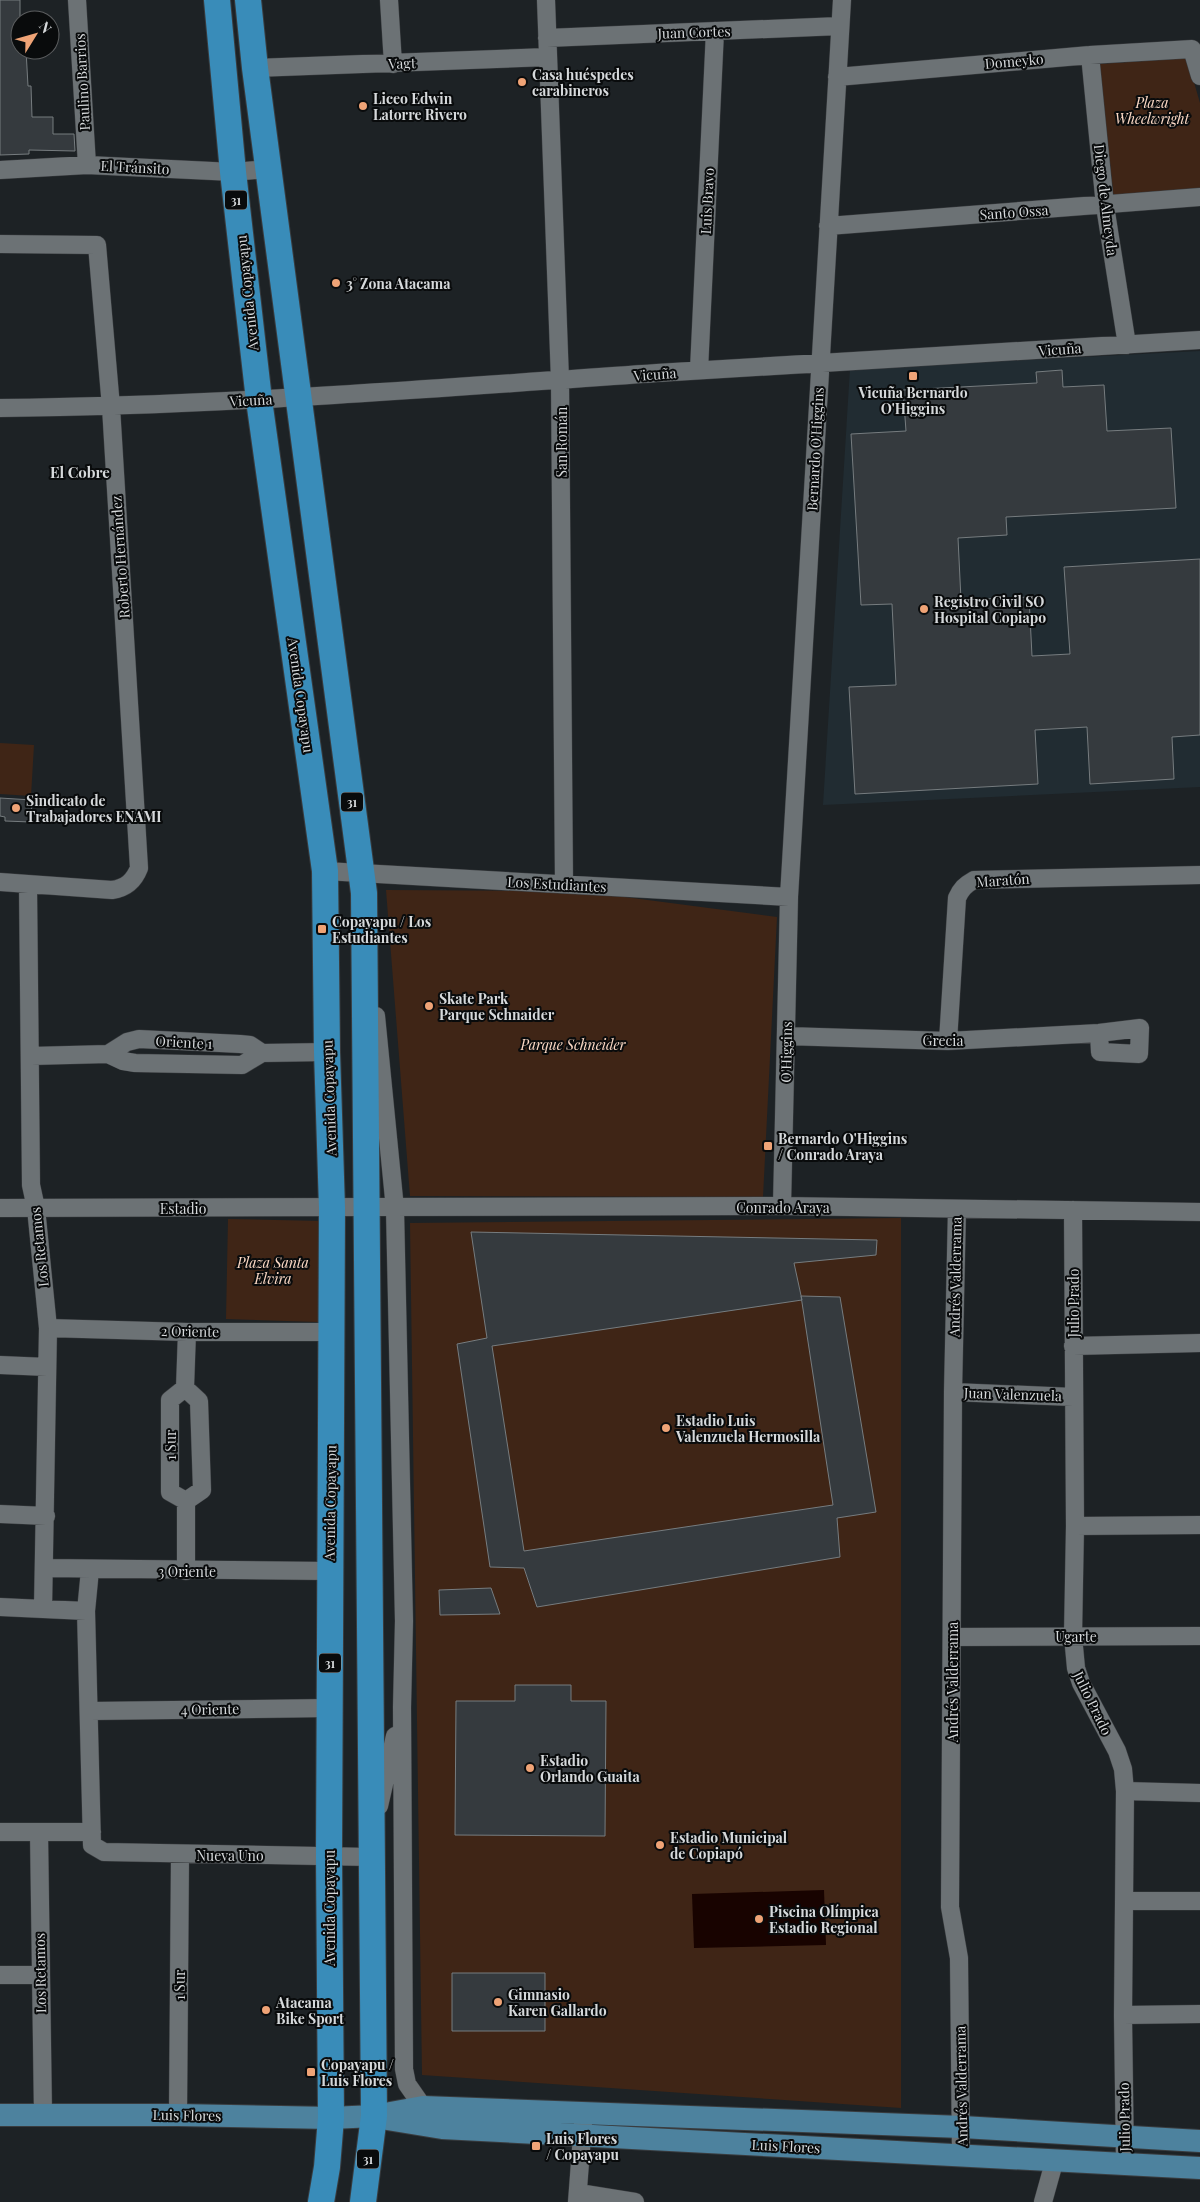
<svg xmlns="http://www.w3.org/2000/svg" width="1200" height="2202" viewBox="0 0 1200 2202" font-family="'Playfair Display',serif">
<style>
.built{fill:#212c32}
.green{fill:#3f2516}
.water{fill:#180300}
.building{fill:#353a3e;stroke:#767c7f}
.lines{fill:none;stroke-linecap:round;stroke-linejoin:round}
.minor-casing{stroke:#393c3f;stroke-width:19}
.major-casing{stroke:#393c3f;stroke-width:24}
.highway-casing{stroke:#393c3f;stroke-width:28}
.minor{stroke:#6c7275;stroke-width:18}
.major{stroke:#4d829e;stroke-width:22}
.highway{stroke:#398cb9;stroke-width:26}
.poi-dot{fill:#efa376;stroke:#090b0c;stroke-width:2}
.labels{text-anchor:middle;dominant-baseline:central;stroke-width:4;stroke-linejoin:round;paint-order:stroke}
.shield{fill:#090b0c;stroke:#989b9d;stroke-width:1}
.shield-label{font-size:12px;font-weight:bold;fill:#d6d9db}
.street-label{font-size:14px;fill:#d6d9db;stroke:#090b0c}
.poi-label{font-size:14px;font-weight:bold;fill:#d6d9db;stroke:#090b0c;text-anchor:start}
.park-label{font-size:14px;font-style:italic;fill:#fddac6;stroke:#090b0c}
.neighbourhood-label{font-size:15px;font-weight:bold;fill:#d6d9db;stroke:#090b0c}
</style>
<rect width="100%" height="100%" fill="#1d2225"/>
<!-- built -->
<path class="built" d="M 1200,351 L 1200,787 L 823,805 L 850,369 Z"/>
<!-- green -->
<path class="green" d="M 1187,58 L 1200,103 L 1200,192 L 1114,200 L 1099,64 Z
M 0,743 L 34,745 L 31,796 L 0,794 Z
M 386,890 L 579,891 L 777,917 L 763,1197 L 410,1196 Z
M 901,1218 L 901,2108 L 422,2075 L 410,1223 Z
M 228,1219 L 321,1221 L 318,1322 L 226,1319 Z"/>
<!-- water -->
<path class="water" d="M 824,1890 L 826,1945 L 694,1948 L 692,1894 Z"/>
<!-- building -->
<path class="building" d="M 0,0 L 20,0 L 20,50 L 26,50 L 28,86 L 31,86 L 32,117 L 53,117 L 53,134 L 74,134 L 75,151 L 29,150 L 29,154 L 0,155 Z
M 1062,370 L 1063,387 L 1104,385 L 1107,431 L 1171,428 L 1176,508 L 1006,517 L 1007,535 L 958,538 L 961,600 L 1029,597 L 1032,656 L 1070,654 L 1064,567 L 1200,559 L 1200,735 L 1172,737 L 1174,779 L 1090,784 L 1087,727 L 1035,730 L 1038,784 L 855,794 L 849,687 L 896,685 L 892,604 L 861,605 L 851,434 L 906,431 L 903,390 L 1037,383 L 1036,372 Z
M 0,798 L 32,800 L 31,822 L 5,821 L 5,817 L 0,816 Z
M 471,1232 L 877,1240 L 876,1255 L 794,1263 L 802,1300 L 492,1346 L 524,1551 L 833,1505 L 801,1296 L 840,1297 L 876,1512 L 837,1518 L 840,1557 L 537,1607 L 524,1568 L 490,1567 L 457,1344 L 487,1338 Z
M 491,1588 L 500,1614 L 440,1615 L 439,1590 Z
M 515,1685 L 571,1685 L 571,1701 L 606,1701 L 605,1836 L 455,1835 L 456,1701 L 515,1701 Z
M 452,1973 L 545,1973 L 545,2031 L 452,2031 Z"/>
<g class="lines">
<!-- minor casing -->
<g class="minor-casing">
<path id="minor" d="M 77,0 L 87,165
M 389,0 L 393,64
M 546,0 L 560,380 L 564,884
M 547,38 L 840,26
M 1090,55 L 1105,206 L 1127,345
M 255,68 L 548,57
M 837,77 L 1090,55 L 1192,49 L 1200,76
M 0,170 L 87,165 L 233,172 L 269,169
M 828,226 L 1200,197
M 0,244 L 97,245 L 111,407 L 139,868 C 134,881 126,888 112,890 L 0,882
M 699,370 L 715,31
M 0,408 C 220,406 438,388 657,373 C 838,361 1019,352 1200,340
M 325,871 L 789,897
M 28,885 L 31,1185 L 36,1208 L 48,1328 L 43,1609
M 376,1016 L 395,1209 L 404,1621 L 402,1707 L 404,2069 L 407,2084 L 423,2107
M 786,1036 L 948,1041 L 1099,1033 L 1140,1028 L 1139,1054 L 1100,1052 L 1099,1033
M 948,1041 L 957,898 C 961,889 965,885 974,880 L 1200,875
M 108,1054 L 127,1042 L 139,1039 L 240,1044 L 250,1045 L 262,1053 L 327,1052
M 31,1056 L 108,1054 L 123,1061 L 135,1063 L 242,1065 L 262,1053
M 782,1206 L 789,897 L 842,0
M 0,1208 L 782,1206 L 1200,1212
M 957,1209 L 953,1392 L 950,1907 L 959,1958 L 961,2154
M 1073,1210 L 1075,1526 L 1073,1636 L 1076,1668 L 1081,1683 L 1117,1751 L 1123,1769 L 1125,1791 L 1123,2015 L 1125,2164
M 48,1328 L 187,1332 L 333,1332
M 1073,1346 L 1200,1343
M 0,1365 L 47,1367
M 185,1388 L 199,1401 L 202,1490 L 186,1501 L 170,1492 L 170,1400 Z
M 185,1388 L 187,1332
M 953,1392 L 1073,1397
M 186,1501 L 186,1571
M 0,1514 L 46,1516
M 1075,1526 L 1200,1525
M 45,1568 L 329,1571
M 90,1570 L 86,1611 L 92,1845 L 104,1852 L 371,1857
M 0,1607 L 86,1611
M 952,1637 L 1200,1636
M 90,1711 L 330,1708
M 1125,1791 L 1200,1793
M 379,1806 L 395,1736
M 0,1832 L 92,1832
M 39,1832 L 43,2114
M 1124,1901 L 1200,1901
M 0,1975 L 40,1975
M 1123,2015 L 1200,2014
M 178,2115 L 180,1855
M 579,2193 L 635,2202
M 577,2202 L 583,2123
M 1043,2202 L 1055,2159"/>
</g>
<!-- major casing -->
<g class="major-casing">
<path id="major" d="M 0,2115 L 178,2115 L 331,2118 L 374,2116 L 423,2107 L 962,2127 L 1200,2141
M 387,2119 L 442,2128 L 1200,2168"/>
</g>
<!-- highway casing -->
<g class="highway-casing">
<path id="highway" d="M 217,0 L 233,172 L 259,400 L 325,871 L 327,1052 L 332,1208 L 329,1856 L 331,2118 L 327,2167 L 321,2202
M 248,0 L 255,68 L 364,893 L 374,2116 L 363,2202"/>
</g>
<!-- minor -->
<use href="#minor" class="minor"/>
<!-- major -->
<use href="#major" class="major"/>
<!-- highway -->
<use href="#highway" class="highway"/>
</g>
<!-- markers -->
<g class="poi-dot">
<circle cx="522" cy="82" r="5"/>
<circle cx="363" cy="106" r="5"/>
<circle cx="336" cy="283" r="5"/>
<rect x="908" y="371" width="10" height="10" rx="2.5"/>
<circle cx="924" cy="609" r="5"/>
<circle cx="16" cy="808" r="5"/>
<rect x="317" y="924" width="10" height="10" rx="2.5"/>
<circle cx="429" cy="1006" r="5"/>
<rect x="763" y="1141" width="10" height="10" rx="2.5"/>
<circle cx="666" cy="1428" r="5"/>
<circle cx="530" cy="1768" r="5"/>
<circle cx="660" cy="1845" r="5"/>
<circle cx="759" cy="1919" r="5"/>
<circle cx="498" cy="2002" r="5"/>
<circle cx="266" cy="2010" r="5"/>
<rect x="306" y="2067" width="10" height="10" rx="2.5"/>
<rect x="531" y="2141" width="10" height="10" rx="2.5"/>
</g>
<g class="labels">
<!-- shield labels -->
<g class="shield">
<rect x="225" y="190.5" width="22" height="19" rx="4"/>
<rect x="341" y="792.5" width="22" height="19" rx="4"/>
<rect x="319" y="1653.5" width="22" height="19" rx="4"/>
<rect x="357" y="2149.5" width="22" height="19" rx="4"/>
</g>
<g class="shield-label">
<text x="236" y="200">31</text>
<text x="352" y="802">31</text>
<text x="330" y="1663">31</text>
<text x="368" y="2159">31</text>
</g>
<!-- street labels -->
<g class="street-label">
<text transform="translate(694 32) rotate(-2)">Juan Cortes</text>
<text transform="translate(1014 61) rotate(-5)">Domeyko</text>
<text transform="translate(402 63) rotate(-2)">Vagt</text>
<text transform="translate(82 82) rotate(-93)">Paulino Barrios</text>
<text transform="translate(135 167) rotate(3)">El Tránsito</text>
<text transform="translate(1106 200) rotate(83)">Diego de Almeyda</text>
<text transform="translate(707 201) rotate(-87)">Luis Bravo</text>
<text transform="translate(1014 212) rotate(-4)">Santo Ossa</text>
<text transform="translate(247 293) rotate(-96)">Avenida Copayapu</text>
<text transform="translate(1060 349) rotate(-4)">Vicuña</text>
<text transform="translate(655 374) rotate(-4)">Vicuña</text>
<text transform="translate(251 400) rotate(-3)">Vicuña</text>
<text transform="translate(561 442) rotate(-90)">San Román</text>
<text transform="translate(815 449) rotate(-87)">Bernardo O'Higgins</text>
<text transform="translate(120 557) rotate(-94)">Roberto Hernández</text>
<text transform="translate(301 695) rotate(82)">Avenida Copayapu</text>
<text transform="translate(1003 880) rotate(-4)">Maratón</text>
<text transform="translate(557 884) rotate(3)">Los Estudiantes</text>
<text x="943" y="1040">Grecia</text>
<text transform="translate(184 1042) rotate(3)">Oriente 1</text>
<text transform="translate(786 1052) rotate(-89)">O'Higgins</text>
<text transform="translate(329 1098) rotate(-92)">Avenida Copayapu</text>
<text x="783" y="1207">Conrado Araya</text>
<text x="183" y="1208">Estadio</text>
<text transform="translate(39 1247) rotate(-96)">Los Retamos</text>
<text transform="translate(955 1277) rotate(-89)">Andrés Valderrama</text>
<text transform="translate(1073 1303) rotate(-90)">Julio Prado</text>
<text transform="translate(190 1331) rotate(1)">2 Oriente</text>
<text transform="translate(1013 1394) rotate(2)">Juan Valenzuela</text>
<text transform="translate(170 1445) rotate(-90)">1 Sur</text>
<text transform="translate(330 1503) rotate(-89)">Avenida Copayapu</text>
<text x="187" y="1571">3 Oriente</text>
<text x="1076" y="1636">Ugarte</text>
<text transform="translate(952 1682) rotate(-90)">Andrés Valderrama</text>
<text transform="translate(1093 1703) rotate(64)">Julio Prado</text>
<text transform="translate(210 1709) rotate(-1)">4 Oriente</text>
<text x="230" y="1855">Nueva Uno</text>
<text transform="translate(329 1908) rotate(-90)">Avenida Copayapu</text>
<text transform="translate(40 1973) rotate(-91)">Los Retamos</text>
<text transform="translate(179 1985) rotate(-90)">1 Sur</text>
<text transform="translate(961 2086) rotate(-91)">Andrés Valderrama</text>
<text transform="translate(187 2115) rotate(1)">Luis Flores</text>
<text transform="translate(1124 2117) rotate(-91)">Julio Prado</text>
<text transform="translate(786 2146) rotate(3)">Luis Flores</text>
</g>
<!-- poi labels -->
<g class="poi-label">
<text x="532" y="74">Casa huéspedes<tspan x="532" dy="16">carabineros</tspan></text>
<text x="373" y="98">Liceo Edwin<tspan x="373" dy="16">Latorre Rivero</tspan></text>
<text x="346" y="283">3° Zona Atacama</text>
<text x="913" y="392" text-anchor="middle">Vicuña Bernardo<tspan x="913" dy="16">O'Higgins</tspan></text>
<text x="934" y="601">Registro Civil SO<tspan x="934" dy="16">Hospital Copiapo</tspan></text>
<text x="26" y="800">Sindicato de<tspan x="26" dy="16">Trabajadores ENAMI</tspan></text>
<text x="332" y="921">Copayapu / Los<tspan x="332" dy="16">Estudiantes</tspan></text>
<text x="439" y="998">Skate Park<tspan x="439" dy="16">Parque Schnaider</tspan></text>
<text x="778" y="1138">Bernardo O'Higgins<tspan x="778" dy="16">/ Conrado Araya</tspan></text>
<text x="676" y="1420">Estadio Luis<tspan x="676" dy="16">Valenzuela Hermosilla</tspan></text>
<text x="540" y="1760">Estadio<tspan x="540" dy="16">Orlando Guaita</tspan></text>
<text x="670" y="1837">Estadio Municipal<tspan x="670" dy="16">de Copiapó</tspan></text>
<text x="769" y="1911">Piscina Olímpica<tspan x="769" dy="16">Estadio Regional</tspan></text>
<text x="508" y="1994">Gimnasio<tspan x="508" dy="16">Karen Gallardo</tspan></text>
<text x="276" y="2002">Atacama<tspan x="276" dy="16">Bike Sport</tspan></text>
<text x="321" y="2064">Copayapu /<tspan x="321" dy="16">Luis Flores</tspan></text>
<text x="546" y="2138">Luis Flores<tspan x="546" dy="16">/ Copayapu</tspan></text>
</g>
<!-- park labels -->
<g class="park-label">
<text x="1152" y="102">Plaza<tspan x="1152" dy="16">Wheelwright</tspan></text>
<text x="573" y="1044">Parque Schneider</text>
<text x="273" y="1262">Plaza Santa<tspan x="273" dy="16">Elvira</tspan></text>
</g>
<!-- neighbourhood labels -->
<g class="neighbourhood-label">
<text x="80" y="472">El Cobre</text>
</g>
</g>
<!-- north arrow -->
<g transform="translate(35 35) rotate(53)"><circle r="24" fill="#090b0c" stroke="#5b5d5f"/>
<path d="M0-4L9 19L0 12L-9 19Z" fill="#efa376"/>
<text y="-8" font-size="14" font-weight="bold" text-anchor="middle" fill="#d6d9db">N</text>
</g>
</svg>
